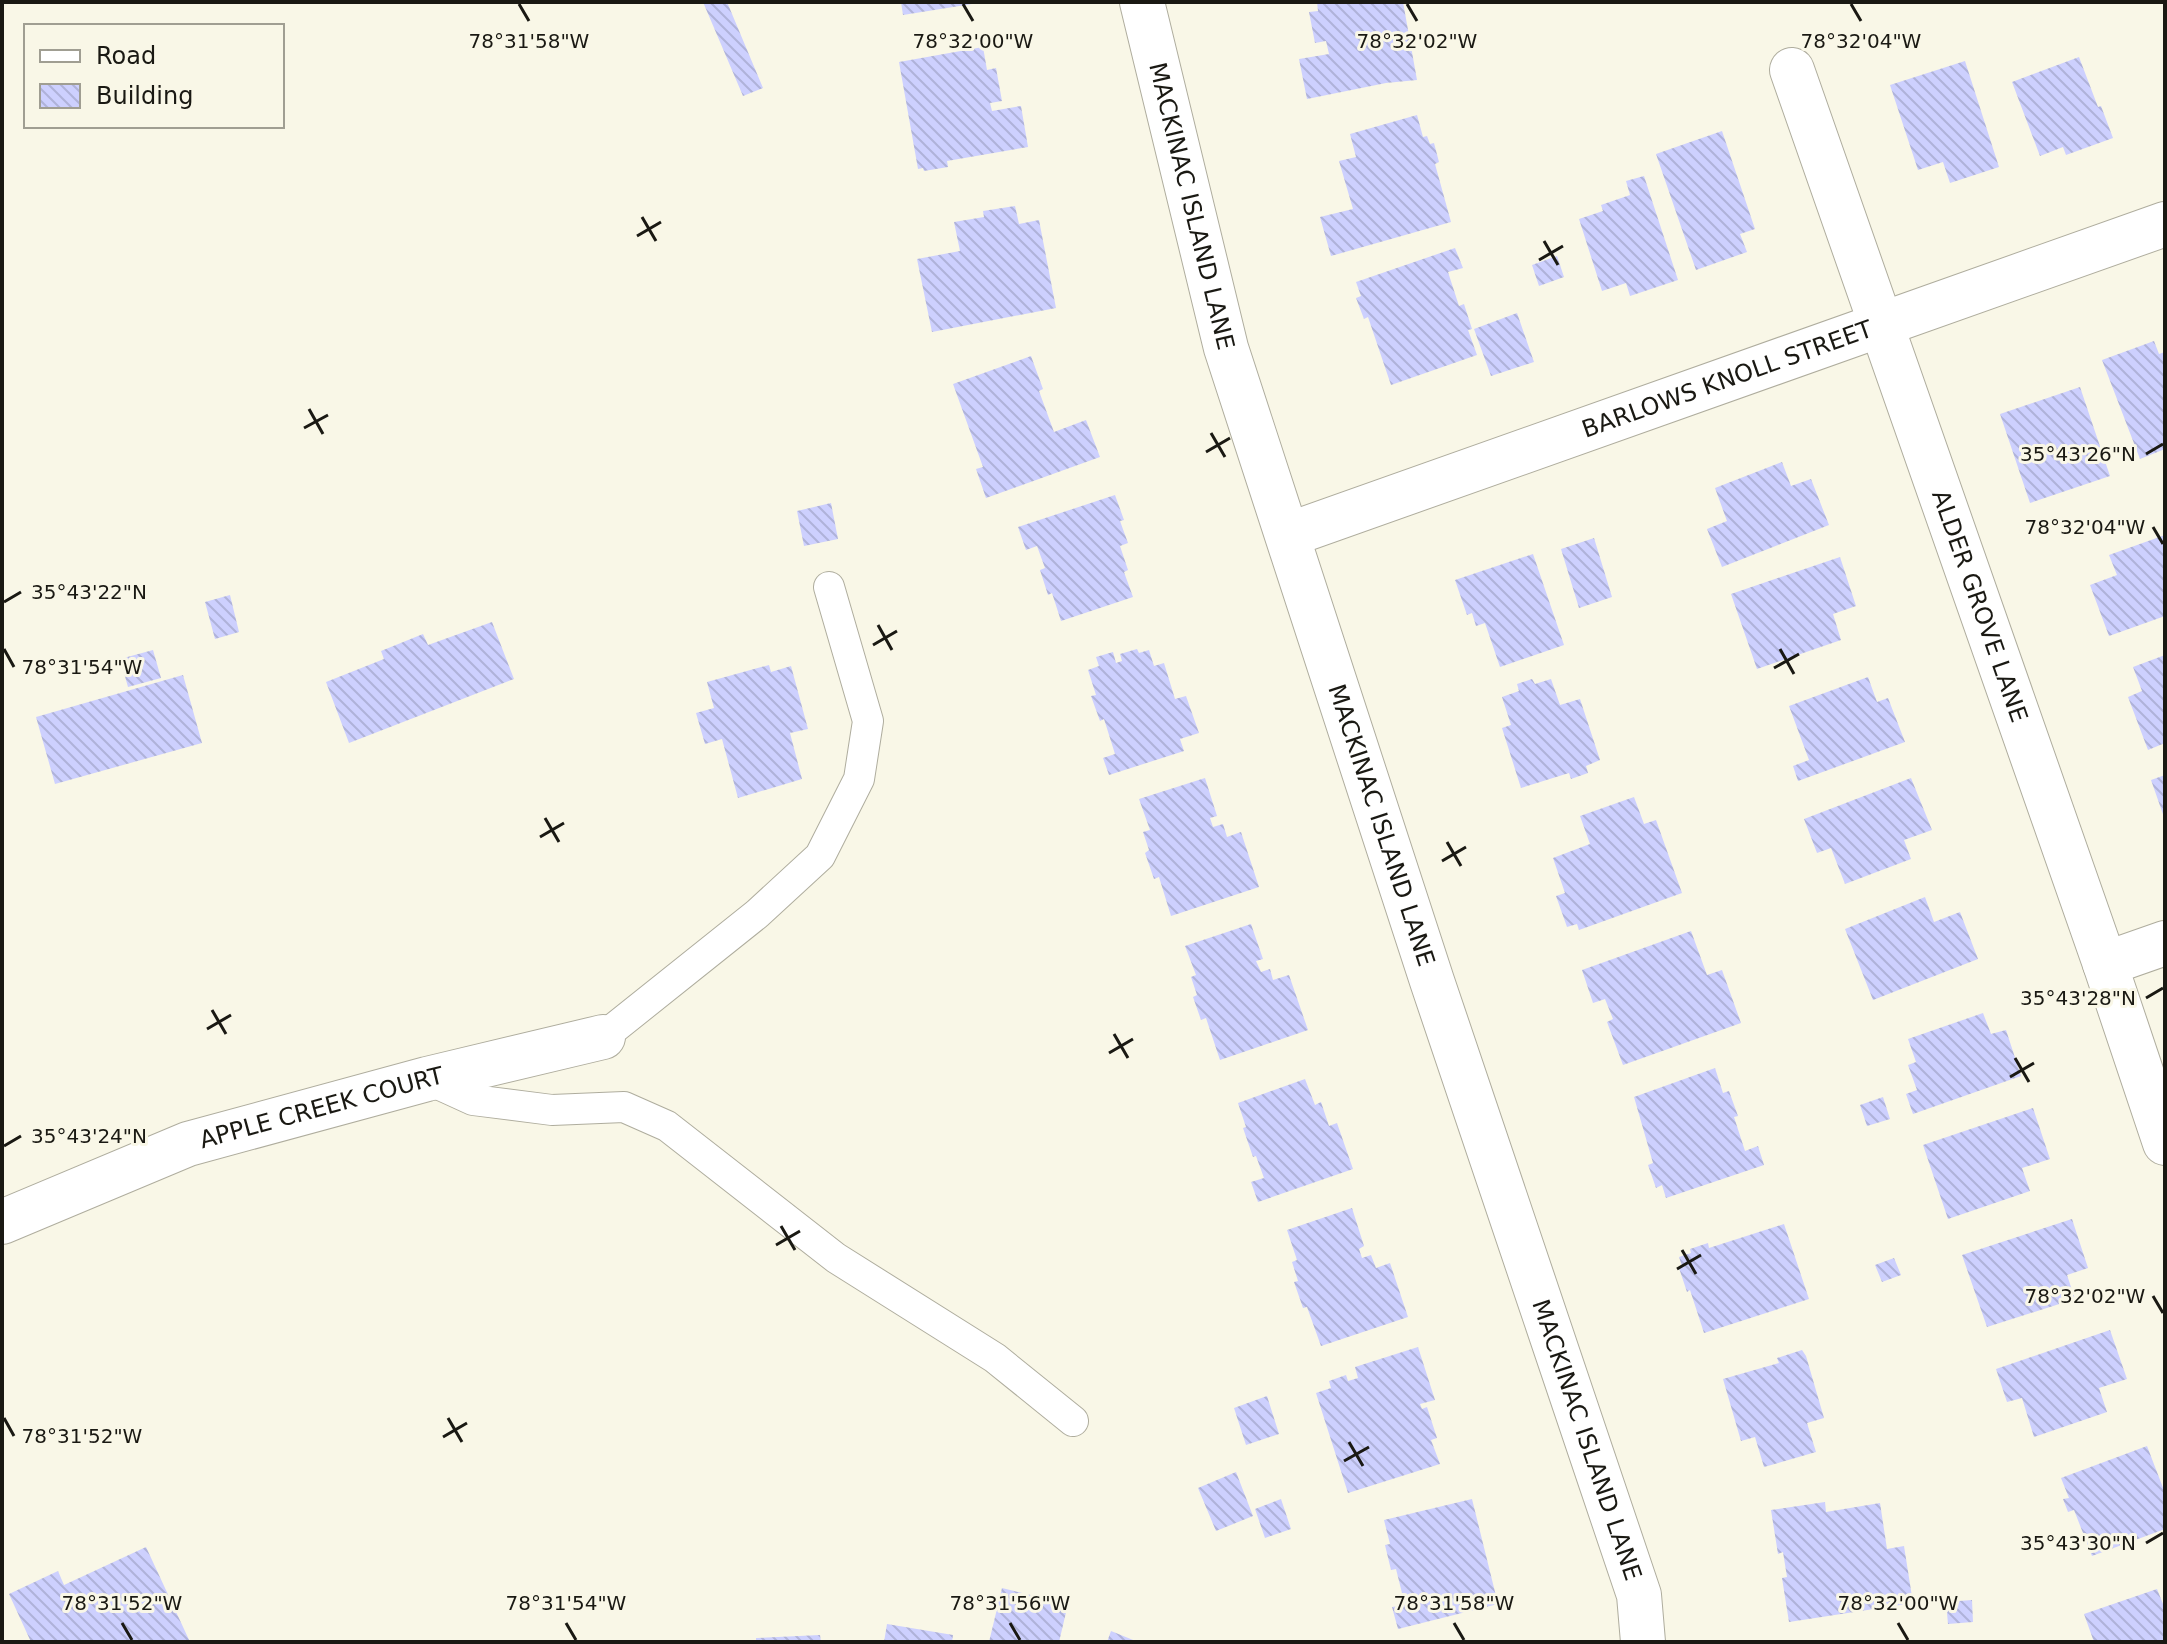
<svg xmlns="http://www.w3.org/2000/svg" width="2167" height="1644" viewBox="0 0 2167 1644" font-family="'DejaVu Sans',sans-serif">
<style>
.building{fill:url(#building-back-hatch)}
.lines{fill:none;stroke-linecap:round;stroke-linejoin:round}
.lane-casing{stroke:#afad9e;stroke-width:32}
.street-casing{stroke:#afad9e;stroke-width:46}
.lane{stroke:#fff;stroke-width:30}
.street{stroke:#fff;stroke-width:44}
.ticks{fill:none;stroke:#1a1913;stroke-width:3}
.labels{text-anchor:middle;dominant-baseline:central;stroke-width:6;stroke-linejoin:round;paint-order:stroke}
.street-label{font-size:24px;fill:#1a1913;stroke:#f9f7e7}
.ticks-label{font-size:20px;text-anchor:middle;fill:#1a1913;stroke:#f9f7e7;stroke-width:6;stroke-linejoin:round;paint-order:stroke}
</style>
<defs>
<pattern id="building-back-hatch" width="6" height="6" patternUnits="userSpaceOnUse" patternTransform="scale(2)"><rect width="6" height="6" fill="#cdd0fe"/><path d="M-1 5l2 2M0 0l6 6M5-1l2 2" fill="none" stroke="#afb2d9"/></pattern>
</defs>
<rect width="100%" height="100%" fill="#f9f7e7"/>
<!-- building -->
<path class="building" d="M 703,2 L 727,2 L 763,88 L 743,96 Z
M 901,2 L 972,2 L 972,4 L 903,15 Z
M 1317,2 L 1403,2 L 1417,80 L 1386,83 L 1307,99 L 1299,59 L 1329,54 L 1326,41 L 1315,43 L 1309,12 L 1318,11 Z
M 983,47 L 987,70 L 996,68 L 1002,101 L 990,103 L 992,111 L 1021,106 L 1028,147 L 947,161 L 948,167 L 924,171 L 923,168 L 918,169 L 899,62 Z
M 2079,57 L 2098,107 L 2101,106 L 2113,138 L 2066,155 L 2063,147 L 2040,156 L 2012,82 Z
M 1965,61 L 1999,167 L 1950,183 L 1943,162 L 1918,170 L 1890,85 Z
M 1417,115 L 1423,137 L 1427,136 L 1430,144 L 1434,143 L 1439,162 L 1435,164 L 1451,222 L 1331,256 L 1320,217 L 1353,209 L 1339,161 L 1356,157 L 1350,134 Z
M 1722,131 L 1755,229 L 1740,234 L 1747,252 L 1696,270 L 1656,154 Z
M 1644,176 L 1678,280 L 1630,296 L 1626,283 L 1602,291 L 1579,219 L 1603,211 L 1601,205 L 1630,195 L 1626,181 Z
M 1015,206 L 1019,224 L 1039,220 L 1056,308 L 932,332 L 917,259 L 960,251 L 954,222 L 984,217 L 983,211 Z
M 1455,248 L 1463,268 L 1448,272 L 1459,306 L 1464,304 L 1472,329 L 1468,330 L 1477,355 L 1391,385 L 1368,317 L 1364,319 L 1356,298 L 1361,296 L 1356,282 Z
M 1557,256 L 1564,277 L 1539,286 L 1532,265 Z
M 1517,313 L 1534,362 L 1491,376 L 1474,329 Z
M 2154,341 L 2159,354 L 2165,352 L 2165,449 L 2140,459 L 2102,360 Z
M 1031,356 L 1043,389 L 1039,391 L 1054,432 L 1086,420 L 1100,457 L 986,498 L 976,469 L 983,467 L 953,384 Z
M 2080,387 L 2110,476 L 2030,503 L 2000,414 Z
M 1782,462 L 1791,486 L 1811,479 L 1829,525 L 1722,567 L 1707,529 L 1727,521 L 1715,488 Z
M 1115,495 L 1124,520 L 1120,521 L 1128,543 L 1120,546 L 1128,570 L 1124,572 L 1133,597 L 1061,621 L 1052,593 L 1048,595 L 1040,570 L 1045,568 L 1037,546 L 1026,550 L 1018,527 Z
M 831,503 L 838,539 L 804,546 L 797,511 Z
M 2165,535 L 2165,616 L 2109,636 L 2090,585 L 2117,575 L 2109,555 Z
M 1594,538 L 1612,597 L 1579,608 L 1561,549 Z
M 1533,554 L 1564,645 L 1500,667 L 1485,623 L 1476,626 L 1472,613 L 1467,615 L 1455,580 Z
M 1840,557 L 1856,606 L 1833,614 L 1841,640 L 1757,669 L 1731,594 Z
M 230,595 L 239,632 L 215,639 L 205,602 Z
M 492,622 L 514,679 L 349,743 L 326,682 L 384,659 L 381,651 L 423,634 L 428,645 Z
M 1137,649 L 1139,653 L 1149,650 L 1154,666 L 1164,663 L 1175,699 L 1186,696 L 1199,733 L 1180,739 L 1184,751 L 1109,775 L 1103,758 L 1115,754 L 1104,719 L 1100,721 L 1091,696 L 1096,695 L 1088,670 L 1099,666 L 1096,657 L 1113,652 L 1116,663 L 1122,661 L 1120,654 Z
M 153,650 L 161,678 L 128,687 L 120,659 Z
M 2165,655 L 2165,743 L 2148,750 L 2128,697 L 2142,691 L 2133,667 Z
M 769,665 L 771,672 L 791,666 L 808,729 L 790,733 L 802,779 L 738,798 L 722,739 L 705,744 L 696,713 L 714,708 L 707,682 Z
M 183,675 L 202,743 L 55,784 L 36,717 Z
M 1868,677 L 1877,702 L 1888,698 L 1905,742 L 1798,781 L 1793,766 L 1809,760 L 1789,706 Z
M 1532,679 L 1535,684 L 1551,679 L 1560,705 L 1580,699 L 1600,760 L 1586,766 L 1588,773 L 1571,779 L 1569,773 L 1521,788 L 1502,728 L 1511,725 L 1502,697 L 1519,691 L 1517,684 Z
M 2165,775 L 2165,820 L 2151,780 Z
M 1205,778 L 1217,816 L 1210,818 L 1213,827 L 1223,824 L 1227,837 L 1241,832 L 1259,887 L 1171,916 L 1159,877 L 1154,879 L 1145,853 L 1149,850 L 1143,832 L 1150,830 L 1139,799 Z
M 1911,778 L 1932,830 L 1904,840 L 1911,859 L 1845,884 L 1831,848 L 1817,853 L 1804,819 Z
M 1634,797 L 1644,824 L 1656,820 L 1682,893 L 1579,930 L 1577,924 L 1567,927 L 1556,896 L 1565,893 L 1553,858 L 1590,844 L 1580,816 Z
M 1925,897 L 1934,922 L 1960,912 L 1978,959 L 1873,1000 L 1845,929 Z
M 1251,924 L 1263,959 L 1256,961 L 1261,972 L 1270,969 L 1273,980 L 1289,975 L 1308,1030 L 1220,1060 L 1206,1018 L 1201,1020 L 1193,997 L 1197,995 L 1191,977 L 1196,975 L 1185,946 Z
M 1691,931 L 1707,975 L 1722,970 L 1741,1023 L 1623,1065 L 1607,1022 L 1613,1019 L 1605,999 L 1593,1003 L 1582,970 Z
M 1983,1013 L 1991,1034 L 2006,1030 L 2021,1076 L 1913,1114 L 1906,1094 L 1917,1090 L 1908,1065 L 1916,1062 L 1908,1039 Z
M 1715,1068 L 1723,1093 L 1729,1091 L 1738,1116 L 1734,1117 L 1745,1151 L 1758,1146 L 1764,1165 L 1666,1198 L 1662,1185 L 1656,1188 L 1648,1165 L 1653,1163 L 1634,1097 Z
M 1305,1079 L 1315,1105 L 1321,1102 L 1329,1126 L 1337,1123 L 1353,1169 L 1258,1202 L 1251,1182 L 1264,1178 L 1256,1156 L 1253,1157 L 1243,1128 L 1246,1127 L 1238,1103 Z
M 1883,1097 L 1890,1119 L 1867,1126 L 1860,1105 Z
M 2033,1108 L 2050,1159 L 2022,1168 L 2030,1191 L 1948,1219 L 1923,1145 Z
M 1352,1208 L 1364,1246 L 1359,1249 L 1362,1258 L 1371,1255 L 1376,1268 L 1390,1263 L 1408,1317 L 1321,1346 L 1307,1307 L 1303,1308 L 1294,1282 L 1298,1281 L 1292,1262 L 1297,1260 L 1287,1230 Z
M 2072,1219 L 2088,1268 L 2067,1275 L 2075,1299 L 1987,1327 L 1962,1255 Z
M 1784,1224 L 1809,1299 L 1704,1333 L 1690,1290 L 1687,1292 L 1679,1268 L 1682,1266 L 1679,1257 L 1691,1253 L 1690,1249 L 1708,1243 L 1709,1248 Z
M 1894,1258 L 1901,1275 L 1882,1282 L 1875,1265 Z
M 2110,1330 L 2127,1379 L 2099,1388 L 2107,1412 L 2034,1437 L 2022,1398 L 2007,1402 L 1996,1369 Z
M 1418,1347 L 1435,1400 L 1420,1404 L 1422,1409 L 1427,1407 L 1437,1438 L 1431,1440 L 1440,1464 L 1348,1493 L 1316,1393 L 1331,1388 L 1329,1381 L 1346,1375 L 1348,1381 L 1358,1378 L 1355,1367 Z
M 1802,1350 L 1806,1356 L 1824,1418 L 1807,1423 L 1816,1452 L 1764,1467 L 1755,1437 L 1741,1441 L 1723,1379 L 1779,1363 L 1777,1358 Z
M 1267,1396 L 1279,1434 L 1246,1445 L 1234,1408 Z
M 2147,1446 L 2165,1493 L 2165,1529 L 2092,1556 L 2074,1510 L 2068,1512 L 2063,1499 L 2069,1498 L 2061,1478 Z
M 1236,1472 L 1253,1516 L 1216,1531 L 1198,1488 Z
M 1281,1499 L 1291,1529 L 1265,1538 L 1255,1509 Z
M 1472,1499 L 1498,1604 L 1398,1629 L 1392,1607 L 1405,1605 L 1396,1569 L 1391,1570 L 1385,1545 L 1390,1544 L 1384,1520 Z
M 1825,1502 L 1826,1512 L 1880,1503 L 1887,1549 L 1904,1546 L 1913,1603 L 1789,1622 L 1782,1578 L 1787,1577 L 1783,1552 L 1778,1554 L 1771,1510 Z
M 146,1547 L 190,1642 L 31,1642 L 9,1594 L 58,1571 L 64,1585 Z
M 1002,1588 L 1068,1604 L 1059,1642 L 989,1642 Z
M 2157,1589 L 2165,1609 L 2165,1642 L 2094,1642 L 2084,1614 Z
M 1972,1600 L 1973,1622 L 1948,1624 L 1946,1602 Z
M 887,1624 L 953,1635 L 952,1642 L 884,1642 Z
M 1111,1631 L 1138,1642 L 1107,1642 Z
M 820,1635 L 821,1642 L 756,1642 L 756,1638 Z"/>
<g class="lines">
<!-- lane casing -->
<g class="lane-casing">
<path id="lane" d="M 603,1037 L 757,914 L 820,856 L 859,779 L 868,721 L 829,587
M 427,1079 L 473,1100 L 552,1110 L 624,1107 L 667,1126 L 836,1258 L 995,1358 L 1073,1421"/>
</g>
<!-- street casing -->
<g class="street-casing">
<g id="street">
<path id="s1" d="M 1142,2 L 1226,348 L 1432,981 L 1639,1595 L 1643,1642"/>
<path id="s2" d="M 1792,70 L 2105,964 L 2165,1143"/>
<path id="s3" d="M 1288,535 L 2165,224"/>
<path d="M 2105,964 L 2165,943"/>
<path id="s4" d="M 2,1222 L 188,1144 L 427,1079 L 603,1037"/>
</g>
</g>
<!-- lane -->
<use href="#lane" class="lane"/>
<!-- street -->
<use href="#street" class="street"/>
</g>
<!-- ticks -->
<path class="ticks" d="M 519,4 L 529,21M 963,4 L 973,21M 1407,4 L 1417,21M 1851,4 L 1861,21M 642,217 L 656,241M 637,236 L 661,222M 1544,241 L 1558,265M 1539,260 L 1563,246M 309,409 L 323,434M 304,428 L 328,415M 1211,433 L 1225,457M 1206,452 L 1230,438M 2146,454 L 2163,444M 2153,527 L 2163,544M 4,602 L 21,592M 878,625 L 892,650M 873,645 L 897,631M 4,649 L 14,667M 1780,649 L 1794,674M 1774,668 L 1799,654M 545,818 L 559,842M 540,837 L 564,823M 1447,842 L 1461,866M 1442,861 L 1466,847M 2146,998 L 2163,988M 212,1010 L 226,1034M 207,1029 L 231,1015M 1114,1034 L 1128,1058M 1109,1053 L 1133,1039M 2015,1058 L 2029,1082M 2010,1077 L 2034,1063M 4,1146 L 21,1136M 781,1226 L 795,1250M 776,1245 L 800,1231M 1682,1250 L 1696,1274M 1677,1269 L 1701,1255M 2153,1296 L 2163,1313M 4,1418 L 14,1436M 448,1418 L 462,1442M 443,1437 L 467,1423M 1349,1442 L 1363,1466M 1344,1461 L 1369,1447M 2146,1543 L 2163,1533M 122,1623 L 132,1640M 566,1623 L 576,1640M 1010,1623 L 1020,1640M 1454,1623 L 1464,1640M 1898,1623 L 1908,1640"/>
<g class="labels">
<!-- street labels -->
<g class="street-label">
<text stroke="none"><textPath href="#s1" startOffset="210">MACKINAC ISLAND LANE</textPath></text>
<text stroke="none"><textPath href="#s3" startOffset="466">BARLOWS KNOLL STREET</textPath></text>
<text stroke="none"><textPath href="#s2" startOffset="568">ALDER GROVE LANE</textPath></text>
<text stroke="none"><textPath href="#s1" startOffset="858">MACKINAC ISLAND LANE</textPath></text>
<text stroke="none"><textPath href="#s4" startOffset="340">APPLE CREEK COURT</textPath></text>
<text stroke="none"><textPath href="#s1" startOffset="1506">MACKINAC ISLAND LANE</textPath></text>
</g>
</g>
<g class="ticks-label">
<text x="1417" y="48">78°32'02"W</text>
<text x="529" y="48">78°31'58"W</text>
<text x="973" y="48">78°32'00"W</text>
<text x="1861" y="48">78°32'04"W</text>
<text x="2078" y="461">35°43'26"N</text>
<text x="2085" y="534">78°32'04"W</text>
<text x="89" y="599">35°43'22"N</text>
<text x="82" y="674">78°31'54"W</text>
<text x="2078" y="1005">35°43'28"N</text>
<text x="89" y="1143">35°43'24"N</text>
<text x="2085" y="1303">78°32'02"W</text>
<text x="82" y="1443">78°31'52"W</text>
<text x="2078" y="1550">35°43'30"N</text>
<text x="122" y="1610">78°31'52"W</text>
<text x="566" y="1610">78°31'54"W</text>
<text x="1010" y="1610">78°31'56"W</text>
<text x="1454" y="1610">78°31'58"W</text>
<text x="1898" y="1610">78°32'00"W</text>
</g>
<!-- border -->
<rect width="2167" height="1644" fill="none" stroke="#1a1913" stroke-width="8"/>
<!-- legend -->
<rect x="24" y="24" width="260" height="104" fill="#f9f7e7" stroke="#a09e92" stroke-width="2"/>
<rect x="40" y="50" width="40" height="12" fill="#ffffff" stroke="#a09e92" stroke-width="2"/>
<text x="96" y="64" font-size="24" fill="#1a1913">Road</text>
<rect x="40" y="84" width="40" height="24" fill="url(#building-back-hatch)" stroke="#a09e92" stroke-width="2"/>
<text x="96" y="104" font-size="24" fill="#1a1913">Building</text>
</svg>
